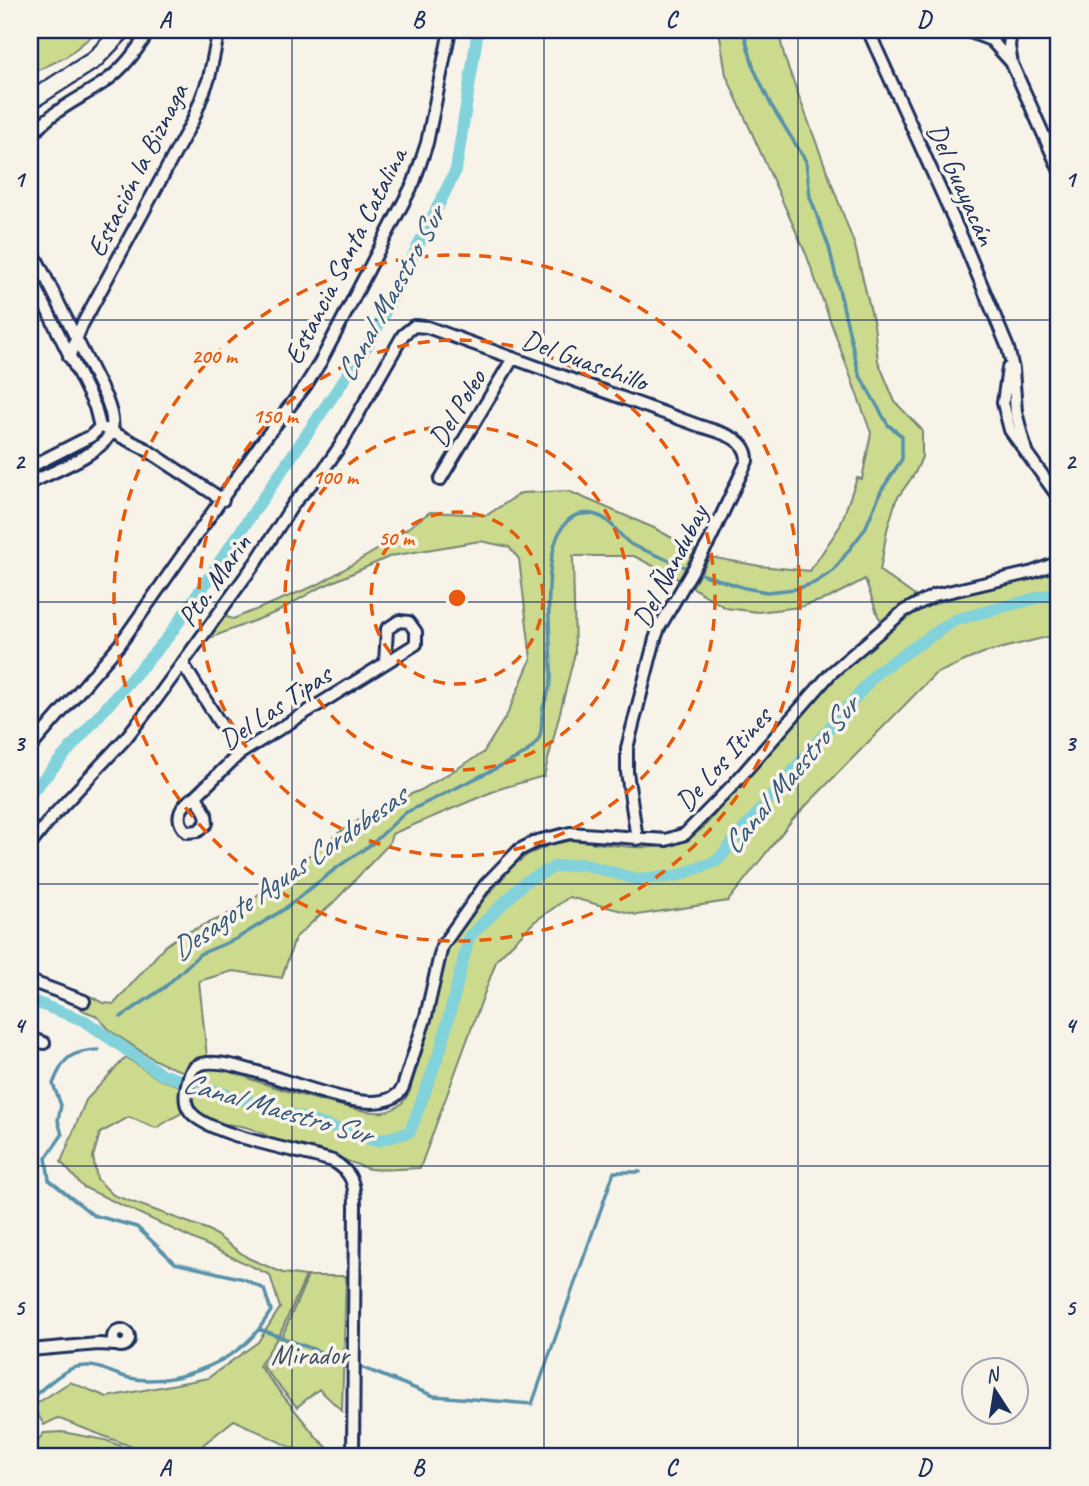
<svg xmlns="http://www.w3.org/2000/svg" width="1089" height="1486" viewBox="0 0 1089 1486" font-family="Caveat,sans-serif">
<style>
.green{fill:#ccda8d;stroke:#748476;stroke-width:2}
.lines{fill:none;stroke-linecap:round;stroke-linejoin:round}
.stream{stroke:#5991aa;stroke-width:3.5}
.canal{stroke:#82d2dc;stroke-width:12}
.minor-casing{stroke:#1b2f5e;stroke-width:16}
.secondary-casing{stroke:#1b2f5e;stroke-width:21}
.minor{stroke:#f7f3e8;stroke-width:10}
.secondary{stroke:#f7f3e8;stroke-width:16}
.grid{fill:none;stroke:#1b2f5e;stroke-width:2;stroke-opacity:0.55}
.ring{fill:none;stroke:#e8590c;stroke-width:3.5;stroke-dasharray:12 9}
.labels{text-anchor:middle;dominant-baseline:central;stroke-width:7;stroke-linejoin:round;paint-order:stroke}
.street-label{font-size:28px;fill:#1b2f5e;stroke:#f7f3e8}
.park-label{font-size:28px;fill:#3e5167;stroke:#f7f3e8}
.water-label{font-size:30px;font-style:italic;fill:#35587e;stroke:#f7f3e8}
.centre{fill:#e8590c;stroke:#f7f3e8;stroke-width:3.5}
.ring-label{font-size:21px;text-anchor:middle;font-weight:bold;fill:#e8590c;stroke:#f7f3e8;stroke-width:7;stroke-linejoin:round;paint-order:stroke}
.neatline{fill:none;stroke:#1b2f5e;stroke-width:2.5}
.grid-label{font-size:23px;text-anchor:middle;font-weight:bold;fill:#1b2f5e}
</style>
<rect width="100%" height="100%" fill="#f7f3e8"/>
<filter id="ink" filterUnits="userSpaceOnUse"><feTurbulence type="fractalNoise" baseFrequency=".0143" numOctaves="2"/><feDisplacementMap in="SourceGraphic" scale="14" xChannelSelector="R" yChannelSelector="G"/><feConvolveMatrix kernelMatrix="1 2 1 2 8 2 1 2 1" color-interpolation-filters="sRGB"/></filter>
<g filter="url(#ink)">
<!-- green -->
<path class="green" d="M 30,30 L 99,30 L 66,57 L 30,74 Z
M 719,30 L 778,30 L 785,59 L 855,246 L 874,325 L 878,361 L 895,402 L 922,430 L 922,457 L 915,473 L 896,500 L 887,530 L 880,571 L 915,596 L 882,621 L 878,616 L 865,579 L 829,598 L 800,607 L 758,612 L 726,608 L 692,587 L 710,557 L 760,566 L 810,571 L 840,526 L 857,478 L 862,479 L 871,433 L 806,254 L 726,75 Z
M 568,491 L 654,528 L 694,550 L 680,580 L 634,556 L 573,556 L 575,653 L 544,776 L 499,789 L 392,834 L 389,844 L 334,902 L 295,938 L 282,978 L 233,971 L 199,981 L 207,1057 L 197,1060 L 186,1072 C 153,1063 140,1050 112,1032 C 106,1027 102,1020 96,1016 C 92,1013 85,1012 81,1009 L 89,1001 L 86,997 L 90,996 L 103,1003 L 114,1004 L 165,946 L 181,935 L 223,917 L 251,900 L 337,834 L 380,807 L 421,790 L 483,753 L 508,713 L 531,659 L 519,559 L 509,547 L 480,541 L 391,556 L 317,589 L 277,612 L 207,639 L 224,616 L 233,619 L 319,584 L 380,548 L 430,512 L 487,515 L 521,493 Z
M 1059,568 L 1059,634 L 983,653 L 935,674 L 793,819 L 728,901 L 637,915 L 569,897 L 534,922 L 497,959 L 420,1168 C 406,1168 378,1172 366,1168 C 355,1164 343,1159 331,1155 C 315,1150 297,1147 280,1141 C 268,1137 257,1130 245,1127 C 231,1123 216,1126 204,1118 C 190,1109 185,1091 194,1076 C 205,1057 238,1074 253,1080 C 276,1088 362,1115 383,1112 C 396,1110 405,1103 410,1090 L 426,1038 L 447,949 L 455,933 L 512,867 L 527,855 L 558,841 L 572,840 C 616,844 667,860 704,827 C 757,765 808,700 870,647 C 885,635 900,621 917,612 C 960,589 1013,586 1059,568 Z
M 126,1057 L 159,1079 L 181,1086 L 179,1098 L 183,1112 L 156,1128 L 129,1117 L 100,1133 L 93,1157 L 97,1179 L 113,1195 L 209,1230 L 248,1258 L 283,1273 L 306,1276 L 280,1334 L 259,1366 L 318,1439 L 337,1456 L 309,1456 L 234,1420 L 204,1444 L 194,1456 L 156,1456 L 57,1418 L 44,1425 L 33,1406 L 70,1382 L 107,1397 L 208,1378 L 258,1342 L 280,1308 L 270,1275 L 83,1187 L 61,1162 L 86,1100 Z
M 308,1276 L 346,1276 L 342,1411 L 319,1389 L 297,1407 L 262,1366 L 281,1339 Z
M 62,1432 L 105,1440 L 147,1456 L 30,1456 L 30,1449 L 44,1433 Z"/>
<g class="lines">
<!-- stream -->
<path class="stream" d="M 121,1017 L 165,987 L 200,954 L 236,939 L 283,910 L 339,866 L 373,843 L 405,813 L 523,755 C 528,751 535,745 538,740 C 543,732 541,723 542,714 C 543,702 551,690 551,678 C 553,644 530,498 596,515 C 612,519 619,537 632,545 L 704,575 L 745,588 L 767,592 L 796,589 L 814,583 L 833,571 L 865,529 L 881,491 L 902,459 L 902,436 L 888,425 L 859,374 L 829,247 L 810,197 L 806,161 L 771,105 L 754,69 L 743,30
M 98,1050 C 70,1051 63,1058 53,1084 L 61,1105 L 58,1120 L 62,1135 L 46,1158 L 49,1180 L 93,1215 L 137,1227 L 175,1263 L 244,1279 L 264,1289 L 271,1311 L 259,1329 L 342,1360
M 361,1367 L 434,1396 L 532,1404 L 614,1172 L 640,1172
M 30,1401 C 37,1392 66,1368 77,1367 C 101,1363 107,1373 129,1378 C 171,1387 232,1364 259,1329"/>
<!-- canal -->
<path class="canal" d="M 30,794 L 169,636 L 371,340 L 456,170 L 478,30
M 30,1000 L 85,1021 L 161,1074 L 376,1141 L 410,1132 L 441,1048 L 469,937 L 525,882 L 554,867 L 582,864 L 636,879 L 677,876 L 717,861 L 877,672 L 955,620 L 1059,592"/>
<!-- minor casing -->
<g class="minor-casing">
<path id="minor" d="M 868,30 L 963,240 L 1008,348 L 1013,369 L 1016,412 L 1026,451
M 965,30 L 991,40 L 1011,62
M 1011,30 L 1009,46 L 1012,64 L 1059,169
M 30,139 C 46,113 78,100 103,83 C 124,69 136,51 150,30
M 30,246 L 106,398 C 110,408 114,420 112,430 C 106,452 50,473 30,483
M 30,275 L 95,407 L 100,427
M 69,357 L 82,325 L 193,120 L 209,78 L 219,30
M 1008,368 L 1003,403 L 1010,430 L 1059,498
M 106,429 L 144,448 L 223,500
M 30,467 L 91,436 L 100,427
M 440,480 L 513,358
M 183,664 L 239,754
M 30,748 L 120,644 L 259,446 L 306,385 L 321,361 L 414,182 L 427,143 L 450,30
M 196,796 L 239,754 L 416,644 L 416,632 L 409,622 L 399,621 L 387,629 L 385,663
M 196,796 L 206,814 L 207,823 L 198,831 L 187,832 C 172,818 182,804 196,796 Z
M 30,845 L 52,817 L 125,739 L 155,701 L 256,562 L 294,503 L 322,472 L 340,446 L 403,335 L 414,326 L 427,327 L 697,425 C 716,432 748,436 747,461 L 709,542 L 659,628 L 655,639 L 627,748 L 627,772 L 637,839
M 30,981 L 84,1001
M 30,1038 L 44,1043
M113 1338a8 8 0 1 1 16 0a8 8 0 1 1-16 0Z
M 30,1350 L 98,1344 L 116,1345
M 353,1456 L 355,1206 C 355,1184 352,1172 333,1161 C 302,1151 204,1135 189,1110 C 184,1102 185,1093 187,1085 C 189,1075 191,1067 201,1064 C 243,1051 379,1135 403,1087 L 426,1016 L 442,946 L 486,884 L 519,850 L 537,841 L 570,833 L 666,840 L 685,834 L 734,784 L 831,673 L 904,611 L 935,595 L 1033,572 L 1059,562"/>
</g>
<!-- secondary casing -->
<g class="secondary-casing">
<path id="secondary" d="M 30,101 L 94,60 L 123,30"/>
</g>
<!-- minor -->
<use href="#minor" class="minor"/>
<!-- secondary -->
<use href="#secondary" class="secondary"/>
</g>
</g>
<!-- grid -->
<path class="grid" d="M 292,30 L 292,1456M 544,30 L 544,1456M 798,30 L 798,1456M 30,320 L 1059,320M 30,602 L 1059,602M 30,884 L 1059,884M 30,1166 L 1059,1166"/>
<!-- distance rings -->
<g class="ring">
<circle cx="457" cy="598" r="86"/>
<circle cx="457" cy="598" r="172"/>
<circle cx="457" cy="598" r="258"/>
<circle cx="457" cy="598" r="343"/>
</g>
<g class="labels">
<!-- street labels -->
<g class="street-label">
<text transform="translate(137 170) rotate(-63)">Estación la Biznaga</text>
<text transform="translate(962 184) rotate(66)">Del Guayacán</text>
<text transform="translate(345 256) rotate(-63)">Estancia Santa Catalina</text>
<text transform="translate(585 360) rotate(20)">Del Guaschillo</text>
<text transform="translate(457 408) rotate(-59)">Del Poleo</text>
<text transform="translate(670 566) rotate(-63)">Del Ñandubay</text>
<text transform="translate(214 580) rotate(-55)">Pto. Marin</text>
<text transform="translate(275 707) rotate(-34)">Del Las Tipas</text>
<text transform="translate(723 759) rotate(-48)">De Los Itines</text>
</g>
<!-- park labels -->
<g class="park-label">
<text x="310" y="1354">Mirador</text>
</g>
<!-- water labels -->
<g class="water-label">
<text transform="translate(390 294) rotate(-61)">Canal Maestro Sur</text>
<text transform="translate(790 775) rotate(-50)">Canal Maestro Sur</text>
<text transform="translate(288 873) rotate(-35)">Desagote Aguas Cordobesas</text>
<text transform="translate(277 1108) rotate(16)">Canal Maestro Sur</text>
</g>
</g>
<circle cx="457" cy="598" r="10" class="centre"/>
<g class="ring-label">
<text x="214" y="363">200 m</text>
<text x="275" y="423">150 m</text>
<text x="335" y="484">100 m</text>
<text x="396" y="545">50 m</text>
</g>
<!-- margin -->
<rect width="1089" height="1486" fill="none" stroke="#f7f3e8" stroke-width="77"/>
<!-- north arrow -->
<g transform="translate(995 1391) rotate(348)"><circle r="33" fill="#f7f3e8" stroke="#9fa5b1" stroke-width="2"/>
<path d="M0-5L12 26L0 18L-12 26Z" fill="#1b2f5e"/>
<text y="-10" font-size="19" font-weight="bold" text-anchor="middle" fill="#1b2f5e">N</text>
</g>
<rect x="38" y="38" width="1012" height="1410" class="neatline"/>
<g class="grid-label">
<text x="165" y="27">A</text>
<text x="418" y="27">B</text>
<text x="671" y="27">C</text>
<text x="924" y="27">D</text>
<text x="19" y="187">1</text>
<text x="1070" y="187">1</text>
<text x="19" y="469">2</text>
<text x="1070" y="469">2</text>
<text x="19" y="751">3</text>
<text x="1070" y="751">3</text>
<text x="19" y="1033">4</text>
<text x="1070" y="1033">4</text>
<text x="19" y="1315">5</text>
<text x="1070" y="1315">5</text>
<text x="165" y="1475">A</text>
<text x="418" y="1475">B</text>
<text x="671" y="1475">C</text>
<text x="924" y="1475">D</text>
</g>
</svg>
